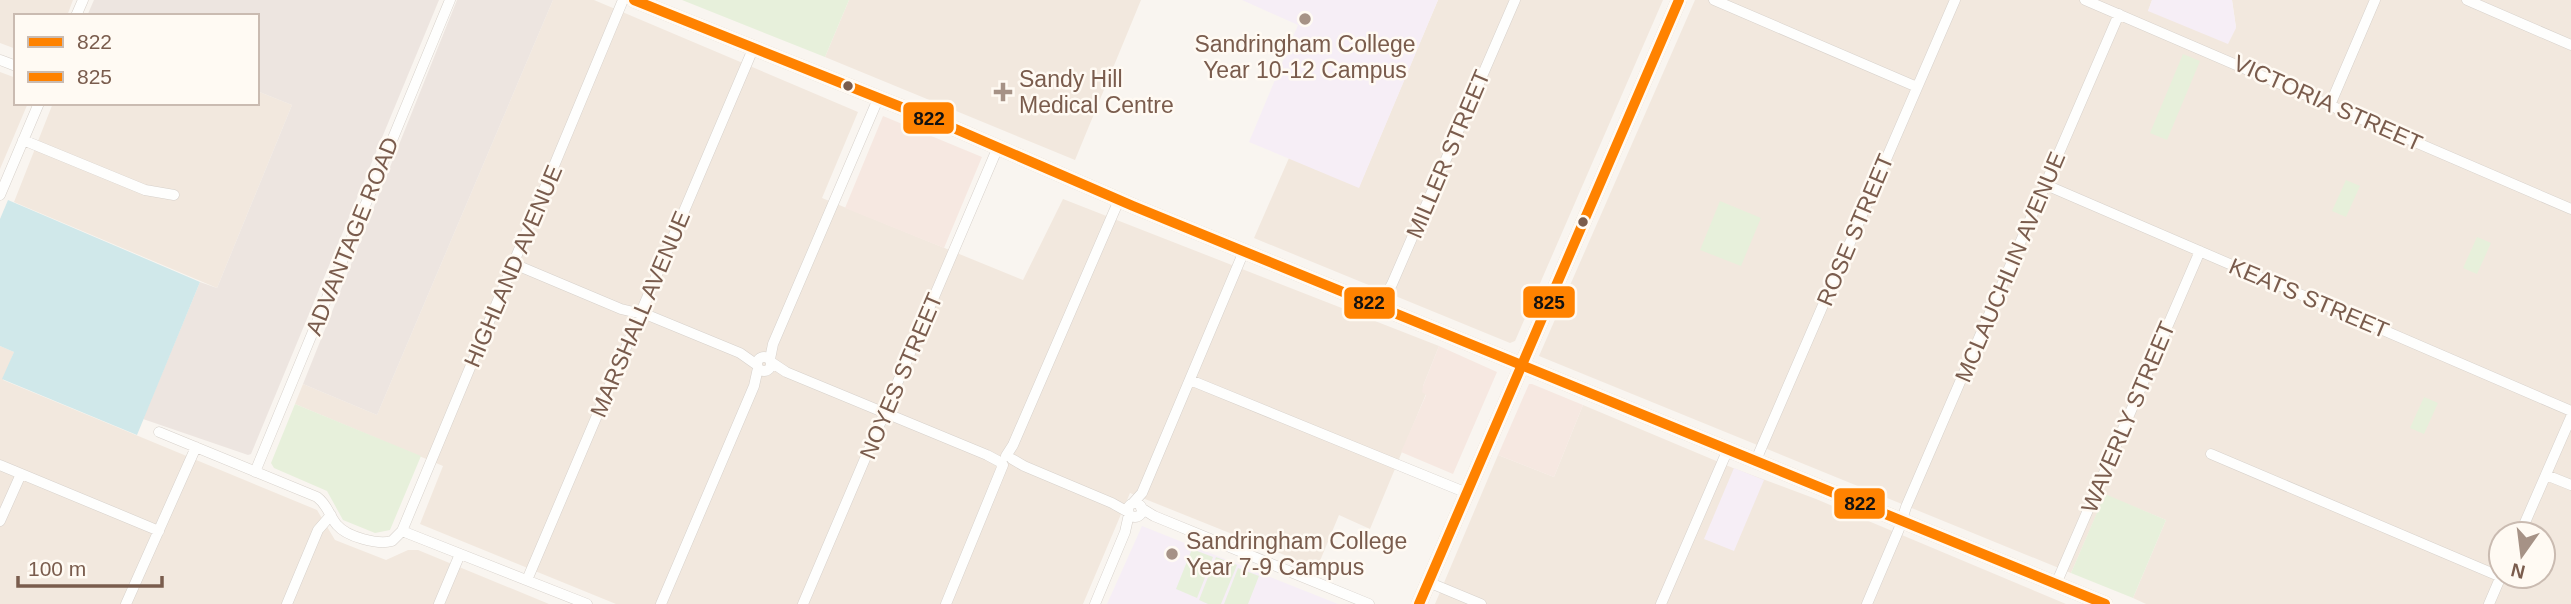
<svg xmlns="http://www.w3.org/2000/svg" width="2571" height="604" viewBox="0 0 2571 604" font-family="Helvetica,sans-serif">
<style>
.residential{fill:#f2e8de;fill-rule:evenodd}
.commercial{fill:#f6e8e1}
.industrial{fill:#ede5e0}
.education{fill:#f6eef6}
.green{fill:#e7f0db}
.water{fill:#d0e8ea}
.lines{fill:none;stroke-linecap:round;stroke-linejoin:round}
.minor-casing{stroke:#d7d1cb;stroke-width:11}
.secondary-casing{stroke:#d9d2cb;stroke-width:16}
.minor{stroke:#fefefd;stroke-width:10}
.secondary{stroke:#fefefd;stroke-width:14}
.bus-1-casing{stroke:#fffaf3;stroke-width:16}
.bus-2-casing{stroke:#fffaf3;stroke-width:16}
.bus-1{stroke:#ff8200;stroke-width:10}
.bus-2{stroke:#ff8200;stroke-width:10}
.poi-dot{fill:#a69286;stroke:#fffaf3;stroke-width:2.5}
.bus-dot{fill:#7a5c4d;stroke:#fffaf3;stroke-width:2.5}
.labels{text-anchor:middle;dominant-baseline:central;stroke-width:5;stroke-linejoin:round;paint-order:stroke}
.poi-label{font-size:23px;fill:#7a5c4d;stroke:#fffaf3;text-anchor:start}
.street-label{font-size:23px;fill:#7a5c4d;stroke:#fffaf3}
.line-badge{stroke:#fffaf3;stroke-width:2.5}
.pale-badge-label{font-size:19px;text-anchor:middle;font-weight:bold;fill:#111}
</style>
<rect width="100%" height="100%" fill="#f9f5f0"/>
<!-- residential -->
<path class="residential" d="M 0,0 L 73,0 L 67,16 L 16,16 L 16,49 L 0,43 Z
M 553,0 L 594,0 L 858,112 L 822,198 L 1023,280 L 1063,199 L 1439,346 L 1423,386 L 1426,394 L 1370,529 L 1339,515 L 1317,568 L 1130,493 L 1083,604 L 616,604 L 420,524 L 443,466 L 295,404 L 303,384 L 377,415 Z
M 849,0 L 1141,0 L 1075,160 L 825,57 Z
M 1438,0 L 1663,0 L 1515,341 L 1510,343 L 1254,238 L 1289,158 L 1359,187 Z
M 1695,0 L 2152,0 L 2148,11 L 2236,27 L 2232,0 L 2571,0 L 2571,604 L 2146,604 L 2133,598 L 2166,520 L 2105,495 L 2071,573 L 1539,356 ZM 2501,534 L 2543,534 L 2543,576 L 2501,576 Z
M 0,72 L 16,78 L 16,103 L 28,103 L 0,169 Z
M 257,91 L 292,105 L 217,288 L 14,202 L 53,103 L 257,103 Z
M 0,346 L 14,352 L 3,380 L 317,510 L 335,540 L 386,560 L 408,550 L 418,550 L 549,604 L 0,604 Z
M 1583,405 L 1733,468 L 1816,499 L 2066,604 L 1435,604 L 1498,455 L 1554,477 Z"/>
<!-- commercial -->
<path class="commercial" d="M 883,116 L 982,157 L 944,248 L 845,208 Z
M 1439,346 L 1497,372 L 1453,474 L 1401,452 L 1426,395 L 1422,392 L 1423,386 Z
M 1529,384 L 1532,384 L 1583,405 L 1554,477 L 1498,455 Z"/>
<!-- industrial -->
<path class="industrial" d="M 94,0 L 439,0 L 251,454 L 248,455 L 143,419 L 200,282 L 217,288 L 292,105 L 257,91 L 257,16 L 87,16 Z
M 457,0 L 553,0 L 377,415 L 303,384 Z"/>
<!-- education -->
<path class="education" d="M 1242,0 L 1438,0 L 1359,188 L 1249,142 L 1298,25 Z
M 2152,0 L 2232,0 L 2236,28 L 2228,44 L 2148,11 Z
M 1734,468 L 1764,480 L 1734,551 L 1704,539 Z
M 1142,526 L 1338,604 L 1107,604 Z"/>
<!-- green -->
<path class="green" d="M 682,0 L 849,0 L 825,57 Z
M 2183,54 L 2200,61 L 2167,140 L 2150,133 Z
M 2346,180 L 2360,186 L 2346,217 L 2332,211 Z
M 1720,201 L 1761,218 L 1741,266 L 1700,250 Z
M 2477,237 L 2491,243 L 2477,274 L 2463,268 Z
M 2424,397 L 2438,403 L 2424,434 L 2410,428 Z
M 295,404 L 421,456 L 390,530 L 375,533 L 343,520 L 327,491 L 274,468 L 271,463 Z
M 2105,494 L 2166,520 L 2133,598 L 2071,573 Z
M 1192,549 L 1213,557 L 1197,598 L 1176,589 Z
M 1216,557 L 1237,565 L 1221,604 L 1208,604 L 1199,600 Z
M 1238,568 L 1259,576 L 1248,604 L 1224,604 Z"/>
<!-- water -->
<path class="water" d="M 8,200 L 200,282 L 137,435 L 2,379 L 14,352 L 0,346 L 0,219 Z"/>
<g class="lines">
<!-- minor casing -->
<g class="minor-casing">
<path id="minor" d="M 1714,0 L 1917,87
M 2085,0 L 2571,209
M 2467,0 L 2571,45
M 76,16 L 83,0
M 0,60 L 16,66
M 2330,105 L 2375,0
M 23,140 L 145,190 L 174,195
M 2046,185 L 2571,411
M 0,195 L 39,103
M 514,264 L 621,309 L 650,316 L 740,353 L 757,365
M 1379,307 L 1392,284 L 1515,0
M757 364a7 7 0 1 1 14 0a7 7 0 1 1-14 0Z
M 770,359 L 773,344 L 878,99
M 771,362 L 786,372 L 987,455 L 1002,463
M 1190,380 L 1467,493
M 159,432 L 317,497 C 328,505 329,516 337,525 C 347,537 378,545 392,541 L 402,531 L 587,604
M 2211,454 L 2501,577
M 1006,456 L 1013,445 L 1119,200
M 1012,459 L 1024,466 L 1112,503 L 1128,512
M 1756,460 L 1955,0
M 0,465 L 159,531
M 255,472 L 450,0
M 2546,475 L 2571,485
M1128 510a7 7 0 1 1 14 0a7 7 0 1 1-14 0Z
M 1133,503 L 1142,493 L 1244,251
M 1141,508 L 1154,516 L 1369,604
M 0,521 L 21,474
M 402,531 L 623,0
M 2520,534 L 2571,417
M 527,580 L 753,49
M 1428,582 L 1481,604
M 2056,584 L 2200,251
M 126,604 L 196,447
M 287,604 L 318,530 L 331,515
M 439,604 L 460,554
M 661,604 L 754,386 L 758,368
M 803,604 L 998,147
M 946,604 L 1003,465
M 1095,604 L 1125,532 L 1129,514
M 1661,604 L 1728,449
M 1867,604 L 1899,529 L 1906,507 L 2119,14
M 2489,604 L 2501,576"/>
</g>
<!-- secondary casing -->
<g class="secondary-casing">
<path id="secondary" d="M 634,0 L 951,127 L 1133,206 L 2105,604
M 1419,604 L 1679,0"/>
</g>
<!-- minor -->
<use href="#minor" class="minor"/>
<!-- secondary -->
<use href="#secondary" class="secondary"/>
<!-- bus-1 casing -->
<g class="bus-1-casing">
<path id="bus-1" d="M 634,0 L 951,127 L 1133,206 L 2105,604"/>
</g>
<!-- bus-2 casing -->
<g class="bus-2-casing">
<path id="bus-2" d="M 1419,604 L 1679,0"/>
</g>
<!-- bus-1 -->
<use href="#bus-1" class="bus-1"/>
<!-- bus-2 -->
<use href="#bus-2" class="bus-2"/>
</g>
<!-- markers -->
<g class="poi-dot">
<circle cx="1305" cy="19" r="7"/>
<path d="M999.5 81.5h7v7h7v7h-7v7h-7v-7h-7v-7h7z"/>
<circle cx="1172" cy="554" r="7"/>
</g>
<g class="bus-dot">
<circle cx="848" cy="86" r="6"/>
<circle cx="1583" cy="222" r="6"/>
</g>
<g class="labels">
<!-- poi labels -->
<g class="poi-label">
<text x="1305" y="44" text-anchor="middle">Sandringham College<tspan x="1305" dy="26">Year 10-12 Campus</tspan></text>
<text x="1019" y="79">Sandy Hill<tspan x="1019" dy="26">Medical Centre</tspan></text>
<text x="1186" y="541">Sandringham College<tspan x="1186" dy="26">Year 7-9 Campus</tspan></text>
</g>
<!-- street labels -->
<g class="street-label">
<text transform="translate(2328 103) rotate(24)">VICTORIA STREET</text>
<text transform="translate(1448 154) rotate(-67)">MILLER STREET</text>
<text transform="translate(1855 230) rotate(-67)">ROSE STREET</text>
<text transform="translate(352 236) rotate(-68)">ADVANTAGE ROAD</text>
<text transform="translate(513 266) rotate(-67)">HIGHLAND AVENUE</text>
<text transform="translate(2010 267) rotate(-67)">MCLAUCHLIN AVENUE</text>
<text transform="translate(2309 298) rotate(23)">KEATS STREET</text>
<text transform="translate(640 314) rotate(-67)">MARSHALL AVENUE</text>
<text transform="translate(901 376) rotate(-67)">NOYES STREET</text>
<text transform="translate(2128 417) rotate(-67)">WAVERLY STREET</text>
</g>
</g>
<g class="line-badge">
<rect x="902" y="101" width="53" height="34" rx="7" fill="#ff8200"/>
<rect x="1522" y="285" width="54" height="34" rx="7" fill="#ff8200"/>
<rect x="1343" y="286" width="53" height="34" rx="7" fill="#ff8200"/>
<rect x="1833" y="487" width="53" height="33" rx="7" fill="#ff8200"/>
</g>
<g class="pale-badge-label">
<text x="929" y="125">822</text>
<text x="1549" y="309">825</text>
<text x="1369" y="309">822</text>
<text x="1860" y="510">822</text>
</g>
<!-- legend -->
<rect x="14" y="14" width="245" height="91" fill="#fffaf3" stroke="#cabbb1" stroke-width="2"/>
<rect x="28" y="37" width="35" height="10" fill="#ff8200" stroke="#cabbb1" stroke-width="2"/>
<text x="77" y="49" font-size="21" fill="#7a5c4d">822</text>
<rect x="28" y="72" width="35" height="10" fill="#ff8200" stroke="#cabbb1" stroke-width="2"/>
<text x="77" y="84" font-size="21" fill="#7a5c4d">825</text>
<!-- north arrow -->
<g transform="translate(2522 555) rotate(194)"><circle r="33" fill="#fffaf3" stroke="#cabbb1" stroke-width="2"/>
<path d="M0-5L12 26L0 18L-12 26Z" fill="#a69286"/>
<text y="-10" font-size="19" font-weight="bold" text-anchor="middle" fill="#7a5c4d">N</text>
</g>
<!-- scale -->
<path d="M18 576v10h144v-10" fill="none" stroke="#7a5c4d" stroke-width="3.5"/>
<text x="28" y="576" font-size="21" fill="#7a5c4d" stroke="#fffaf3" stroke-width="5" paint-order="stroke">100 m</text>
</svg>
